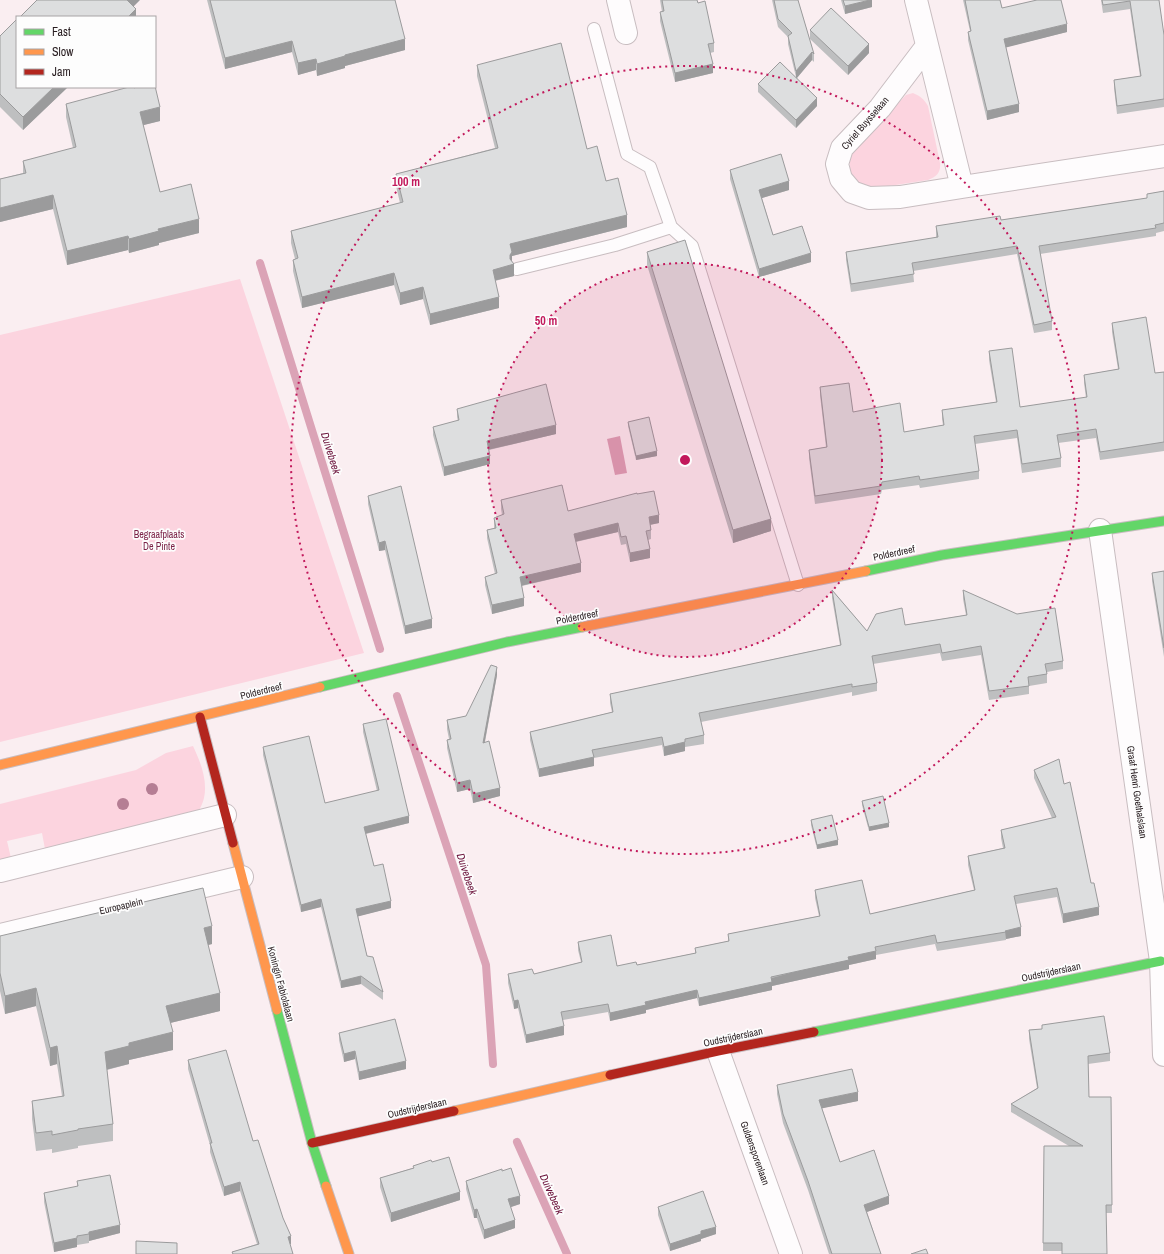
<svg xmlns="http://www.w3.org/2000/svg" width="1164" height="1254" viewBox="0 0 1164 1254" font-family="'Archivo Narrow',sans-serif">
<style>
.green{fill:#fcd4df}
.water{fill:#dba3b6}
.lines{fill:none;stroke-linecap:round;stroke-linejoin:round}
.stream{stroke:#dba3b6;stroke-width:8}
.lane-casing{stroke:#c8bdc0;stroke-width:14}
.street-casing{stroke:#c8bdc0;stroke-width:24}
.fast-casing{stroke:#c8bdc0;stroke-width:11}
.slow-casing{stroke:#c8bdc0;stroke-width:11}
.jam-casing{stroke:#c8bdc0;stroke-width:11}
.lane{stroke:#fefcfd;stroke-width:12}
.street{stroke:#fefcfd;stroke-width:22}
.fast{stroke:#63d668;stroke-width:9}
.slow{stroke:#ff974d;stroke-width:9}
.jam{stroke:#b3261e;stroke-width:9}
.tree{fill:#b57e94}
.wall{fill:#bebfc0}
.shaded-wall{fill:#9b9b9c}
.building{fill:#dddedf;stroke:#9b9b9c}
.ring{fill:none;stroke:#c2185b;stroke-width:2;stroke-dasharray:2 4}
.labels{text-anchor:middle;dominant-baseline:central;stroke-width:3.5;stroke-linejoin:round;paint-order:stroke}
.street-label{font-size:10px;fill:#281d20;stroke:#fdfdfd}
.park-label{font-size:10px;fill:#7c2348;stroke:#fdfdfd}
.water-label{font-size:11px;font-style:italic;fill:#6a1039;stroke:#fdfdfd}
.centre{fill:#c2185b;stroke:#fdfdfd;stroke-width:2}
.ring-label{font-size:12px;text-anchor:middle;font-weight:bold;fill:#c2185b;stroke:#fdfdfd;stroke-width:3.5;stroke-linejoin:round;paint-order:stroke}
</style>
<rect width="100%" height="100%" fill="#faeef1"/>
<!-- green -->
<path class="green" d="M 913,93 C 920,96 924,99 928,106 L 940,163 C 941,172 937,177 928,180 L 876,188 C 852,189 845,170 853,150 L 906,95 Z
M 240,279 L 364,653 L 0,742 L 0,335 Z
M 193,746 C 200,761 208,780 204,798 C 203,803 200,808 198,813 L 45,849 L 42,833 L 7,841 L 11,858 L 0,860 L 0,804 L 136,770 L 166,753 Z"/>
<!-- water -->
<path class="water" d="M 620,436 L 627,473 L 615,475 L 607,439 Z"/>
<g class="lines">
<!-- stream -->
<path class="stream" d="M 260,263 L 380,649
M 397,696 L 486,965 L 493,1064
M 517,1142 L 567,1254"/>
<!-- lane casing -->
<g class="lane-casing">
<path id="lane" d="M 594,29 L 627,154 L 650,167 L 671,227 L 692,246 L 798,585
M 517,269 L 615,245 L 671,227"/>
</g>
<!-- street casing -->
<g class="street-casing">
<path id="street" d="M 618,0 L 626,33
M 916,0 L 962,187 L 1164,156
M 927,46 L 880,108 L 842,148 L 837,164 L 841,179 L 852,192 L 869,198 L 900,197 L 962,187
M 1100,530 L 1161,961 L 1164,1055
M 0,871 L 225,815
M 0,935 L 242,877
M 718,1051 L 791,1254"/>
</g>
<!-- fast casing -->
<g class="fast-casing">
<path id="fast" d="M 866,571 L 942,555 L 1164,521
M 320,687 L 507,642 L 582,627
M 277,1010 L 312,1143 L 326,1186
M 814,1032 L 1161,961"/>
</g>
<!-- slow casing -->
<g class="slow-casing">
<path id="slow" d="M 582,627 L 866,571
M 0,765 L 320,687
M 233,843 L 277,1010
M 454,1111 L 610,1075
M 326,1186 L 349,1254"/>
</g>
<!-- jam casing -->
<g class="jam-casing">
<path id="jam" d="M 200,717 L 233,843
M 610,1075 L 718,1051 L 814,1032
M 312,1143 L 454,1111"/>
</g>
<!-- lane -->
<use href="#lane" class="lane"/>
<!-- street -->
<use href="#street" class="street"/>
<!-- fast -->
<use href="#fast" class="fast"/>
<!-- slow -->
<use href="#slow" class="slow"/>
<!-- jam -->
<use href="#jam" class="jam"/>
</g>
<!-- trees -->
<g class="tree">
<circle cx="152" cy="789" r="6"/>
<circle cx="123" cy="804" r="6"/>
</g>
<!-- wall -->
<path class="wall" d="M 207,0 L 395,0 L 405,50 L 345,66 L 345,68 L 317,76 L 316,70 L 298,75 L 292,52 L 225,69 Z
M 660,0 L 697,0 L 714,43 L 714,52 L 710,53 L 713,73 L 675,82 L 660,21 L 660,12 L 662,12 Z
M 772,0 L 798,0 L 814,54 L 814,62 L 812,60 L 797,78 L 817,106 L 796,128 L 758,92 L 758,84 L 796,77 L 788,44 L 788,37 L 778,27 Z
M 841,0 L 872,0 L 872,7 L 845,14 Z
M 963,0 L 1000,0 L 1002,8 L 1067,32 L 1006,47 L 1019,112 L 987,120 L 968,40 L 968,32 L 970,31 Z
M 1101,0 L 1159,0 L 1164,35 L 1164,107 L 1117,114 L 1114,88 L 1114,80 L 1140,76 L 1130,9 L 1103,13 Z
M 810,30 L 869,53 L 848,75 L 810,39 Z
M 0,36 L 17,87 L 68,87 L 23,130 L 0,107 Z
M 477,65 L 587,149 L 606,181 L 627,227 L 512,256 L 512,262 L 514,276 L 495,281 L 499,308 L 430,325 L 423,299 L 400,305 L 394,285 L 302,308 L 293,271 L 293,260 L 295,259 L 291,243 L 291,231 L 400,203 L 396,186 L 396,174 L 495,148 L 477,76 Z
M 66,104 L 160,121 L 143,125 L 160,192 L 199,233 L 159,243 L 159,245 L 129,253 L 128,250 L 67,265 L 53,209 L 0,222 L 0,179 L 23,173 L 23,161 L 73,148 L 66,117 Z
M 730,170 L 789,190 L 762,198 L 773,235 L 811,262 L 759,277 L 730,179 Z
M 1164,191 L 1164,231 L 1156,233 L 1156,236 L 1040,254 L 1052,321 L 1052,330 L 1034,333 L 1017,254 L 913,271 L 914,282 L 851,292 L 846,260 L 846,252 L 936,238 L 936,226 L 1001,220 L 1147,198 L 1147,194 Z
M 647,252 L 771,531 L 733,543 L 647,265 Z
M 1112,323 L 1155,373 L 1164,372 L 1164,451 L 1100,460 L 1096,438 L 1058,443 L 1061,458 L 1061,467 L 1022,473 L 1017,438 L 975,444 L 979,471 L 979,479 L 920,488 L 919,485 L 882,490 L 881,494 L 815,504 L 809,458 L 809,450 L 826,447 L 820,395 L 820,387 L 853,412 L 904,432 L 943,425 L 942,419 L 942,410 L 996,402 L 989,360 L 989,351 L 1020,407 L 1086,398 L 1084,383 L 1084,375 L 1118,369 L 1112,332 Z
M 457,409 L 556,434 L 489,450 L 490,464 L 444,476 L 433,435 L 433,427 L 458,421 L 457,417 Z
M 628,422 L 657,456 L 636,460 L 628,426 Z
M 637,494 L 659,523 L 650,525 L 651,530 L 651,539 L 648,540 L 650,558 L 630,562 L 626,544 L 621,545 L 618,532 L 576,542 L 581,572 L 522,586 L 524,606 L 492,614 L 485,585 L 485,577 L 495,574 L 487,538 L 487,530 L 494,528 L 494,518 L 502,515 L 501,509 L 501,500 L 568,511 Z
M 368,496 L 432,628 L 405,634 L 385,550 L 379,551 L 368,504 Z
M 1164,571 L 1164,657 L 1152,581 L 1152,573 Z
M 832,590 L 867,631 L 966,615 L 963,599 L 963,590 L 1063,661 L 1063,669 L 1047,672 L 1047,683 L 1029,686 L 1029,694 L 989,700 L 981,655 L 942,661 L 940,653 L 873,664 L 877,683 L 877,691 L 852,696 L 852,692 L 701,722 L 704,735 L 704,744 L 685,747 L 685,751 L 664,756 L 662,745 L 594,758 L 594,766 L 539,777 L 530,740 L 530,732 L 612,712 L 610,703 L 610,694 L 840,645 L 832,598 Z
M 497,675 L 485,742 L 500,796 L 473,803 L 470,789 L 457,792 L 447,748 L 447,740 L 449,739 L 447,729 L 447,720 L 466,716 Z
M 363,724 L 409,823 L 366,834 L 374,866 L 391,908 L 358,916 L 367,956 L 383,992 L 383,1000 L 361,984 L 341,988 L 321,907 L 301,912 L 263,755 L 263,747 L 325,803 L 377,791 L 363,732 Z
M 1034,770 L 1064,784 L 1091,883 L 1099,915 L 1063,923 L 1057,897 L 1016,904 L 1021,936 L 1006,939 L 1006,940 L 937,951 L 935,944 L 876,955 L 876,959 L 849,965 L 849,969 L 772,986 L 772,990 L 699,1006 L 697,998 L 646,1010 L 646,1013 L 610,1021 L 608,1012 L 563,1020 L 564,1035 L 526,1043 L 518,1008 L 514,1009 L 508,983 L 508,974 L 534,974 L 581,962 L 578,950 L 578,942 L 617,966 L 637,965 L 695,953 L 695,948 L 728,941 L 728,934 L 819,916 L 815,898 L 815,890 L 870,914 L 974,890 L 968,865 L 968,856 L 1003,848 L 1001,838 L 1001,830 L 1052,818 L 1034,778 Z
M 862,801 L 889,827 L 869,831 L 862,805 Z
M 811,820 L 838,845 L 817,849 L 811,825 Z
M 0,936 L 212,944 L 208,945 L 220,1011 L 170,1023 L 173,1050 L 129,1060 L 129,1064 L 107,1070 L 113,1124 L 113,1141 L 78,1146 L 78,1148 L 52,1153 L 52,1149 L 36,1151 L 32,1119 L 32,1101 L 62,1096 L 57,1064 L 50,1066 L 36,1006 L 5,1014 L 0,991 Z
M 1042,1025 L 1110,1053 L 1110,1061 L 1088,1064 L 1089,1097 L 1111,1097 L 1112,1213 L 1106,1213 L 1062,1251 L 1043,1251 L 1044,1146 L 1069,1146 L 1011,1112 L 1011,1104 L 1037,1088 L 1029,1039 L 1029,1030 L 1042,1029 Z
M 339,1033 L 406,1069 L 359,1080 L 355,1059 L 344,1062 L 339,1040 Z
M 188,1060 L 253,1141 L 291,1244 L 290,1244 L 293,1254 L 232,1254 L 232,1252 L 257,1244 L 240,1191 L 224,1196 L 210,1152 L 210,1145 L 188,1069 Z
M 777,1085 L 858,1101 L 822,1108 L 840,1162 L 889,1204 L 867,1212 L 881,1254 L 829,1254 L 808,1190 L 783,1123 L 777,1094 Z
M 432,1162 L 460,1200 L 391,1222 L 380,1187 L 380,1178 Z
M 502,1171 L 520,1204 L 511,1207 L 515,1228 L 484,1239 L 477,1218 L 474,1218 L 466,1189 L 466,1181 Z
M 77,1181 L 120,1233 L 89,1241 L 89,1243 L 77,1245 L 77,1247 L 54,1252 L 44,1202 L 44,1193 L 77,1187 Z
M 658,1207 L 716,1234 L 701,1239 L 701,1241 L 670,1251 L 658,1215 Z"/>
<!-- shaded-wall -->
<path class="shaded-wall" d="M 127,0 L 140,0 L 127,13 Z
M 870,0 L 872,0 L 872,7 L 845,14 L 845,6 Z
M 136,9 L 136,17 L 128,17 Z
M 1067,24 L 1067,32 L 1004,48 L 1004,39 Z
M 405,39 L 405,50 L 345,66 L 345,68 L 317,76 L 317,64 L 345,55 Z
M 292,41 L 292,52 L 225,69 L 225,58 Z
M 869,44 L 869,53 L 848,75 L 848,66 Z
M 812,52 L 812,60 L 796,79 L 796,71 Z
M 316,59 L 316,70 L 298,75 L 298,63 Z
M 713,64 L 713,73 L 675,82 L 675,73 Z
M 54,87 L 68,87 L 23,130 L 23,117 Z
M 817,98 L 817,106 L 796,128 L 796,120 Z
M 1019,104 L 1019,112 L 987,120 L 987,111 Z
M 160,107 L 160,121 L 140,126 L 140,112 Z
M 789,181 L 789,190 L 759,199 L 759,190 Z
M 53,195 L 53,209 L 0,222 L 0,208 Z
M 627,215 L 627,227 L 512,256 L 512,263 L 514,264 L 514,276 L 493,281 L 493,270 L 510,244 Z
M 199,219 L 199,233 L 159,243 L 159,245 L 129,253 L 129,239 L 158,229 Z
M 128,236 L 128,250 L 67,265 L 67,251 Z
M 811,253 L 811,262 L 759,277 L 759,269 Z
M 394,273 L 394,285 L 302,308 L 302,297 Z
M 423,287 L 423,299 L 400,305 L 400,293 Z
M 499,297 L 499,308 L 430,325 L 430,314 Z
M 556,425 L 556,434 L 487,450 L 487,441 Z
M 657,451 L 657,456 L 636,460 L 636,456 Z
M 490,456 L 490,464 L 444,476 L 444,467 Z
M 659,515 L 659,523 L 649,525 L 649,517 Z
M 771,519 L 771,531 L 733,543 L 733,530 Z
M 618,523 L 618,532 L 574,542 L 574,534 Z
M 385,541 L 385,550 L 379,551 L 379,543 Z
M 650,549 L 650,558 L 630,562 L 630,553 Z
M 581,563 L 581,572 L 520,586 L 520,577 Z
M 524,598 L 524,606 L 492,614 L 492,605 Z
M 432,619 L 432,628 L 405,634 L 405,626 Z
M 497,667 L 497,675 L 483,751 L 483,743 Z
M 685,742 L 685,751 L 664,756 L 664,747 Z
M 594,757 L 594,766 L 539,777 L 539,769 Z
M 470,780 L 470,789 L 457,792 L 457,783 Z
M 500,788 L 500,796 L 473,803 L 473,794 Z
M 409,816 L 409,823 L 364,834 L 364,827 Z
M 889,823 L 889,827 L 869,831 L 869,827 Z
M 838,840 L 838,845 L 817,849 L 817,845 Z
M 321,899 L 321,907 L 301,912 L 301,905 Z
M 391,901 L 391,908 L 356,917 L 356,909 Z
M 1099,907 L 1099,915 L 1063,923 L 1063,914 Z
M 212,926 L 212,944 L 204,946 L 204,928 Z
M 1021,927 L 1021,936 L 1006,939 L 1005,931 Z
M 876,951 L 876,959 L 849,965 L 849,969 L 772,986 L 772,990 L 699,1006 L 699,998 L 848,957 Z
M 361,976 L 361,984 L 341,988 L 341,981 Z
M 36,988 L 36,1006 L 5,1014 L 5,996 Z
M 697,990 L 697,998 L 646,1010 L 646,1013 L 610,1021 L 610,1013 L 645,1002 Z
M 220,993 L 220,1011 L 166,1024 L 166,1006 Z
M 518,1000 L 518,1008 L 514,1009 L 514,1001 Z
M 564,1026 L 564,1035 L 526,1043 L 526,1035 Z
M 173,1032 L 173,1050 L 129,1060 L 129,1064 L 105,1070 L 105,1052 L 129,1043 Z
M 57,1046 L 57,1064 L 50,1066 L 50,1048 Z
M 355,1051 L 355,1059 L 344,1062 L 344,1054 Z
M 406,1061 L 406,1069 L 359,1080 L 359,1072 Z
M 858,1092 L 858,1101 L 819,1109 L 819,1100 Z
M 240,1182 L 240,1191 L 224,1196 L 224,1187 Z
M 460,1192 L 460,1200 L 391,1222 L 391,1213 Z
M 520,1196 L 520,1204 L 508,1208 L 508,1199 Z
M 889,1196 L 889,1204 L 864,1213 L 864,1205 Z
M 477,1209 L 477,1218 L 474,1218 L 474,1210 Z
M 515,1220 L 515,1228 L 484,1239 L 484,1230 Z
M 120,1225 L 120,1233 L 89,1241 L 89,1232 Z
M 716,1227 L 716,1234 L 701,1239 L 701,1241 L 670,1251 L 670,1244 L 701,1231 Z
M 291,1236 L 291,1244 L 288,1245 L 288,1237 Z
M 77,1238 L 77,1247 L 54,1252 L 54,1243 Z"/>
<!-- building -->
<path class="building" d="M 37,0 L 127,0 L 136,9 L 128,17 L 20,17 Z
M 210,0 L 395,0 L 405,39 L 345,55 L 345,56 L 317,64 L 316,59 L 298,63 L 292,41 L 225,58 Z
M 662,0 L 697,0 L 698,3 L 705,1 L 714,43 L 708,44 L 713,64 L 675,73 L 660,12 L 664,11 Z
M 774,0 L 798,0 L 814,54 L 812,52 L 796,71 L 788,36 L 792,33 L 778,19 Z
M 843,0 L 870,0 L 845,6 Z
M 965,0 L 1000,0 L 1002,8 L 1037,0 L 1061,0 L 1067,24 L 1004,39 L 1019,104 L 987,111 L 968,32 L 971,31 Z
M 1102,0 L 1159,0 L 1164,35 L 1164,99 L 1117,106 L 1114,80 L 1141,76 L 1130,1 L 1103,5 Z
M 831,8 L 869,44 L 848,66 L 810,30 Z
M 17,19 L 17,87 L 54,87 L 23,117 L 0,94 L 0,36 Z
M 561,43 L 587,149 L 597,146 L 606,181 L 618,178 L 627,215 L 510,244 L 512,252 L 510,255 L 510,259 L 514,264 L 493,270 L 499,297 L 430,314 L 423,287 L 400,293 L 394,273 L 302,297 L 293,260 L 298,258 L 291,231 L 403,202 L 396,174 L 498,148 L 477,65 Z
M 780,62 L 817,98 L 796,120 L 758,84 Z
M 155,86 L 160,107 L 140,112 L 160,192 L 191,184 L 199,219 L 158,229 L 159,231 L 129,239 L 128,236 L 67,251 L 53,195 L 0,208 L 0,179 L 26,173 L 23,161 L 76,147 L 66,104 L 129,87 L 134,87 L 134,88 L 136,87 L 155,87 Z
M 781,154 L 789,181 L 759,190 L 773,235 L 802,226 L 811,253 L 759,269 L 730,170 Z
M 1164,191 L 1164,223 L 1155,225 L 1156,228 L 1039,246 L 1052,321 L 1034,325 L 1017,246 L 912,263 L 914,274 L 851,284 L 846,252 L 938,237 L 936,226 L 1000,216 L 1001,220 L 1147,198 L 1147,194 Z
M 685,240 L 771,519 L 733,530 L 647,252 Z
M 1146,317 L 1155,373 L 1164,372 L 1164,442 L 1100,452 L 1096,429 L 1057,435 L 1061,458 L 1022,464 L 1017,430 L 974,436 L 979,471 L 920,480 L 919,476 L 882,482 L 881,486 L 815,496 L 809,450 L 827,447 L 820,387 L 849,383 L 853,412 L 900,403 L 904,432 L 944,425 L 942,410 L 997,402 L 989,351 L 1012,348 L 1020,407 L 1087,397 L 1084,375 L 1119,369 L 1112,323 Z
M 546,384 L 556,425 L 487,441 L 490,456 L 444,467 L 433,427 L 459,420 L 457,409 Z
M 649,417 L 657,451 L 636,456 L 628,422 Z
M 562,485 L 568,511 L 637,493 L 637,494 L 654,491 L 659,515 L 649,517 L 651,530 L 646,531 L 650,549 L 630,553 L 626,536 L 621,537 L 618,523 L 574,534 L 581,563 L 520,577 L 524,598 L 492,605 L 485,577 L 497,573 L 487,530 L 496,528 L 494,518 L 504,514 L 501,500 Z
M 401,486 L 432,619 L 405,626 L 385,541 L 379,543 L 368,496 Z
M 1164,571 L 1164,648 L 1152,573 Z
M 832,590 L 867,631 L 876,614 L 902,608 L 905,625 L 967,615 L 963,590 L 1017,614 L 1055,608 L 1063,661 L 1045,664 L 1047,674 L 1028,677 L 1029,686 L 989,691 L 981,646 L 942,653 L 940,644 L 872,656 L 877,683 L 852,687 L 852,684 L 699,713 L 704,735 L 685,739 L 685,742 L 664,747 L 662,737 L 592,750 L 594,757 L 539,769 L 530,732 L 613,712 L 610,694 L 841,645 Z
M 491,665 L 497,667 L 483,743 L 489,741 L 500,788 L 473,794 L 470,780 L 457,783 L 447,740 L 451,739 L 447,720 L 466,716 Z
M 386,719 L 409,816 L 364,827 L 374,866 L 383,864 L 391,901 L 356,909 L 367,956 L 373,957 L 383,992 L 361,976 L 341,981 L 321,899 L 301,905 L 263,747 L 309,736 L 325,803 L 379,790 L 363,724 Z
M 1059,759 L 1064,784 L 1070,782 L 1091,883 L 1094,883 L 1099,907 L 1063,914 L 1057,888 L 1014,896 L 1021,927 L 1005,931 L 1006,932 L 937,943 L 935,935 L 875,947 L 876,951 L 848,957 L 849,960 L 771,977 L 772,982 L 699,998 L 697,990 L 645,1002 L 646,1005 L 610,1013 L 608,1004 L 561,1012 L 564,1026 L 526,1035 L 518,1000 L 514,1001 L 508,974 L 532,969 L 534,974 L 582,962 L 578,942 L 611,935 L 617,966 L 636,962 L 637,965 L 696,953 L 695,948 L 729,941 L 728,934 L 820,916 L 815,890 L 862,880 L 870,914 L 975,890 L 968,856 L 1005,848 L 1001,830 L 1056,817 L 1034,770 Z
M 883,796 L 889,823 L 869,827 L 862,801 Z
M 832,815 L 838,840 L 817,845 L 811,820 Z
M 203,888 L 212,926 L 204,928 L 220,993 L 166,1006 L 173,1032 L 129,1043 L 129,1046 L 105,1052 L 113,1124 L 78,1129 L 78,1130 L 52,1135 L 52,1131 L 36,1133 L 32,1101 L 64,1096 L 57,1046 L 50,1048 L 36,988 L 5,996 L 0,973 L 0,936 Z
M 1104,1016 L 1110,1053 L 1088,1056 L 1089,1097 L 1111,1097 L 1112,1205 L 1106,1205 L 1107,1254 L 1062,1254 L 1062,1243 L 1043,1243 L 1044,1146 L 1083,1146 L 1011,1104 L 1038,1088 L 1029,1030 L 1042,1029 L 1042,1025 Z
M 395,1019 L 406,1061 L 359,1072 L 355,1051 L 344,1054 L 339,1033 Z
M 226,1050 L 253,1141 L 258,1140 L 283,1218 L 291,1236 L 288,1237 L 293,1254 L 233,1254 L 232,1252 L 259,1244 L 240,1182 L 224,1187 L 210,1143 L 212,1143 L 188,1060 Z
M 852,1069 L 858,1092 L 819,1100 L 840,1162 L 874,1150 L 889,1196 L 864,1205 L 881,1254 L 832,1254 L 808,1181 L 783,1114 L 777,1085 Z
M 449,1157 L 460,1192 L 391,1213 L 380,1178 L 414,1168 L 413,1166 L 431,1160 L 432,1162 Z
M 511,1168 L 520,1196 L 508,1199 L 515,1220 L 484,1230 L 477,1209 L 474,1210 L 466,1181 L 502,1169 L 502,1171 Z
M 110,1175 L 120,1225 L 89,1232 L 89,1234 L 77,1236 L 77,1238 L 54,1243 L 44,1193 L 78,1186 L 77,1181 Z
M 703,1191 L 716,1227 L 701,1231 L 701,1234 L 670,1244 L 658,1207 Z
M 136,1241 L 177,1243 L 177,1254 L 136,1254 Z
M 926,1249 L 928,1254 L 911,1254 Z"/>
<!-- distance rings -->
<circle cx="685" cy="460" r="197" fill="#c2185b" fill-opacity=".12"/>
<g class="ring">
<circle cx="685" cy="460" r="197"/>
<circle cx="685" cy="460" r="394"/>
</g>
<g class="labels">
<!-- street labels -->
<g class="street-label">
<text transform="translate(865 123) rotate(-49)">Cyriel Buysselaan</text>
<text transform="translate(894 553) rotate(-12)">Polderdreef</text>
<text transform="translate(577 617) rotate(-11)">Polderdreef</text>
<text transform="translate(261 691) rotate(-14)">Polderdreef</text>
<text transform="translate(1137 792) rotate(82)">Graaf Henri Goethalslaan</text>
<text transform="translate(121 906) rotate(-13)">Europaplein</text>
<text transform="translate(1051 972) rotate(-12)">Oudstrijderslaan</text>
<text transform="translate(281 984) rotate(75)">Koningin Fabiolalaan</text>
<text transform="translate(733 1037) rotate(-12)">Oudstrijderslaan</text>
<text transform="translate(417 1108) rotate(-13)">Oudstrijderslaan</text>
<text transform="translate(755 1153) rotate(70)">Guldensporenlaan</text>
</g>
<!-- park labels -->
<g class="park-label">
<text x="159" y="534">Begraafplaats<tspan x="159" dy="12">De Pinte</tspan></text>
</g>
<!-- water labels -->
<g class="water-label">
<text transform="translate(331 453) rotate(73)">Duivebeek</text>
<text transform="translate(467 874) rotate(72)">Duivebeek</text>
<text transform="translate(552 1194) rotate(66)">Duivebeek</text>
</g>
</g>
<circle cx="685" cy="460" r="6" class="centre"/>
<g class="ring-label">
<text x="406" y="186">100 m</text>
<text x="546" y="325">50 m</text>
</g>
<!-- legend -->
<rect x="16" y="16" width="140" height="72" fill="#fdfdfd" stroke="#a8a3a5"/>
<rect x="24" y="29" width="20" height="6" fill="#63d668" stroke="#a8a3a5"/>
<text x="52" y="36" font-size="12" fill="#281d20">Fast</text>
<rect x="24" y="49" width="20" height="6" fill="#ff974d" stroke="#a8a3a5"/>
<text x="52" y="56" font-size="12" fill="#281d20">Slow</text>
<rect x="24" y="69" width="20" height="6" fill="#b3261e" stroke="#a8a3a5"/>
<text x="52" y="76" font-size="12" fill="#281d20">Jam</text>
</svg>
